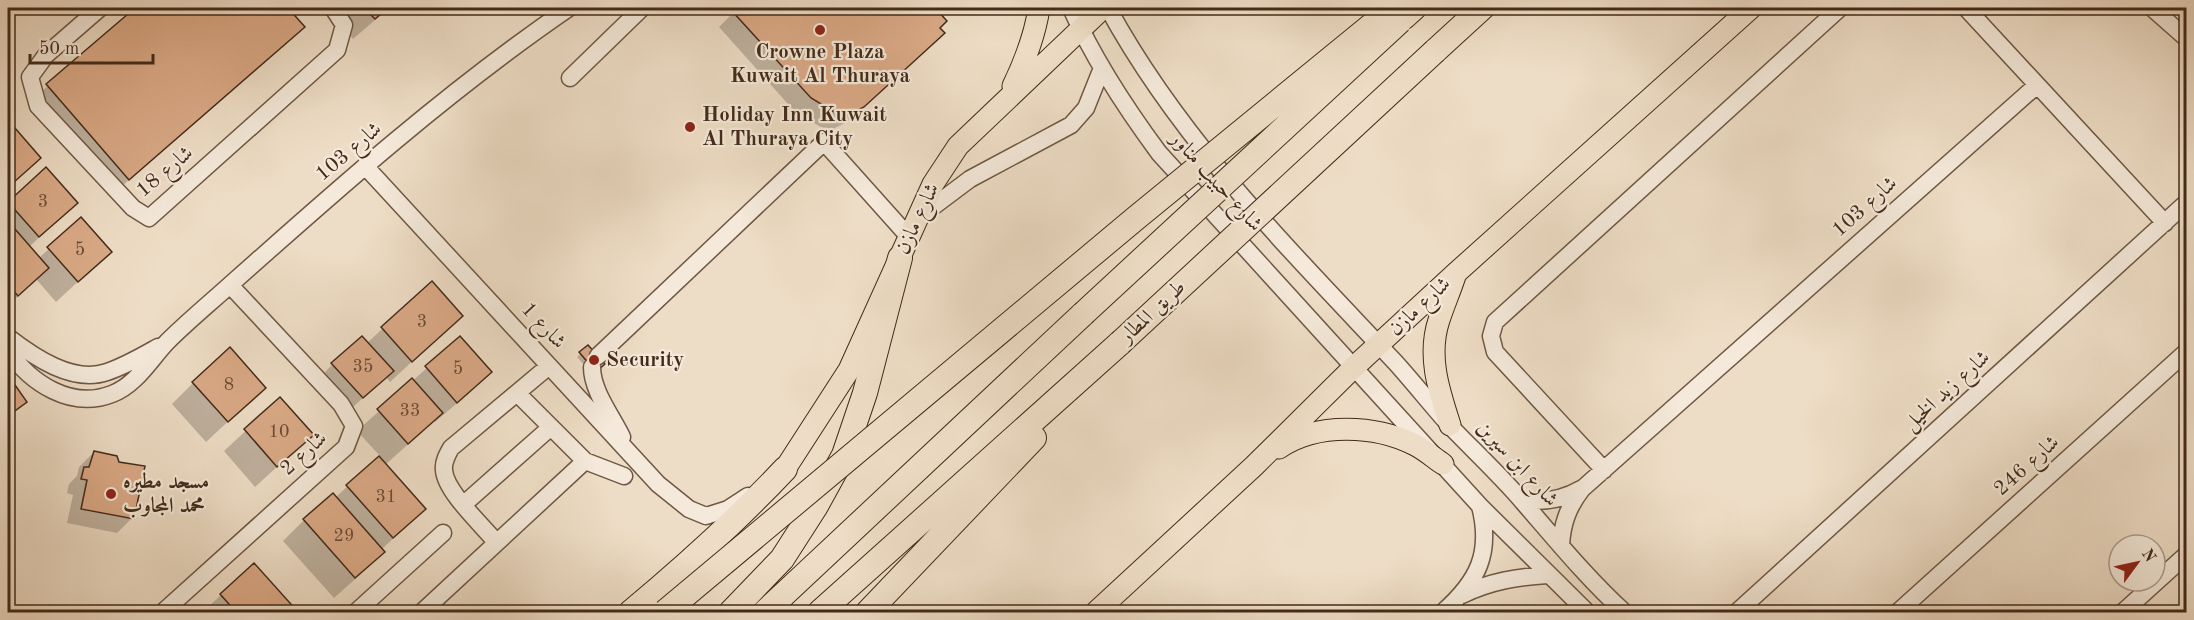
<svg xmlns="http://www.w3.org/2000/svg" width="2194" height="620" viewBox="0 0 2194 620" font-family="'Old Standard TT',Amiri,serif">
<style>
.shadow{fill:#0003}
.building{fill:#daa986;stroke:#432b19;stroke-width:1.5}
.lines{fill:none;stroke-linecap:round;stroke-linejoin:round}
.minor-casing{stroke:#6e5844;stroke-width:19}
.major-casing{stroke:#432b19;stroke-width:23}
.highway-casing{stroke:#432b19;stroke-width:26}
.minor{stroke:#f4e9da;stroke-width:16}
.major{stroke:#eeddc6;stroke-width:21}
.highway{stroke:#eeddc6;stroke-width:24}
.highway-bridge-casing{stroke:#432b19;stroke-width:26;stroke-linecap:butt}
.highway-bridge{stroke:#eeddc6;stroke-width:24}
.poi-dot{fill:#8f2418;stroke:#f4e9da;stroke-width:2}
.labels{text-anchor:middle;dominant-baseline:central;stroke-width:4.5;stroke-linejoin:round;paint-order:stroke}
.number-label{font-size:18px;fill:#694a34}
.poi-label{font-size:21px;font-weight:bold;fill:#432b19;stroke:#f4e9da;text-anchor:start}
.street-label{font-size:21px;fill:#432b19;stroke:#f4e9da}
</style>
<rect width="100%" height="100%" fill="#eeddc6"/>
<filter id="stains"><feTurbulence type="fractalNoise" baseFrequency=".00333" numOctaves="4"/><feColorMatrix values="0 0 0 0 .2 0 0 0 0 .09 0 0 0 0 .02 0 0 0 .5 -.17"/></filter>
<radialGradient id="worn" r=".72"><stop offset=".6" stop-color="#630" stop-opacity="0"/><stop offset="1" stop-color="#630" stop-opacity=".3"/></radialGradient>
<!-- shadow -->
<path class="shadow" d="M 137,8 L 286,8 L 303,27 L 113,194 L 32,100 Z
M 325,8 L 389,8 L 353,39 Z
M 738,8 L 933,8 L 945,21 L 939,28 L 928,48 L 847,122 L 833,129 L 821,127 L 796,113 L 719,27 Z
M 8,122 L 39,158 L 8,188 Z
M 46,169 L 76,203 L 29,247 L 39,258 L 81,219 L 110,252 L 56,302 L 36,279 L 8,306 L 8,204 Z
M 432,283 L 461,316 L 390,382 L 386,377 L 341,418 L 312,385 L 333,364 L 367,343 Z
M 460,338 L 490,372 L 469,393 L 435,422 L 434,421 L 385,465 L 424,509 L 381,550 L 383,552 L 362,573 L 334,598 L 283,541 L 304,520 L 335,498 L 380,456 L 357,431 Z
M 588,347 L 592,374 L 577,357 Z
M 8,378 L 25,402 L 8,418 Z
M 193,383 L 264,388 L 206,442 L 172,404 Z
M 280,399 L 312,435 L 255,487 L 224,451 Z
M 94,452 L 132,518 L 117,533 L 67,523 L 73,495 L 67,493 L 69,484 L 77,476 L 79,467 Z
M 254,565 L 296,612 L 203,612 L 221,595 Z"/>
<!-- building -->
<path class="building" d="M 135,8 L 288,8 L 305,27 L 129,180 L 46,84 Z
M 364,8 L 388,8 L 375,19 Z
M 736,8 L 935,8 L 947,21 L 940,28 L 945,33 L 864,107 L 849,115 L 836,113 L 811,98 L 732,11 Z
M 8,120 L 41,158 L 13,183 L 8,176 Z
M 46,167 L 78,203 L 39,237 L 8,202 Z
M 81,217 L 112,252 L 78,282 L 47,247 Z
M 8,221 L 49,268 L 18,296 L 8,284 Z
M 432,281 L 463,316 L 412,362 L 381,327 Z
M 362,336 L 394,371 L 363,398 L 331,363 Z
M 460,336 L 492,372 L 457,403 L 425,366 Z
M 588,345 L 605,364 L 596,372 L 579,352 Z
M 230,347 L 266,388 L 228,422 L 192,382 Z
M 8,375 L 27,402 L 8,416 Z
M 412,378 L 443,413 L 408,444 L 377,409 Z
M 280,397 L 314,435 L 277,467 L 244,429 Z
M 94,451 L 117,456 L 119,462 L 145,466 L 134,519 L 81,509 L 87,480 L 81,479 L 84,467 L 89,467 Z
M 379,456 L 426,509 L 393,538 L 346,485 Z
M 333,493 L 385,552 L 355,578 L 303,519 Z
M 254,563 L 298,612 L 236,612 L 220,594 Z"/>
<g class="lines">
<!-- minor casing -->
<g class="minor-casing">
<path id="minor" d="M 100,8 L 46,55 L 30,77 L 38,106 L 133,208 L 149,218 L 337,50 L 344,25 L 333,8
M 1071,8 C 1094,60 1125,107 1159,153 L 1480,506 L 1587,612
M 1108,8 C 1181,142 1291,251 1395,362 C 1414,383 1432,406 1451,427 C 1475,452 1501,476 1523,502 C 1556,540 1587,578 1624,612
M 1966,8 L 2165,223
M 2152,8 L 2186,38
M 570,78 L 642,8
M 365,166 L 658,484 L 689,509 L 706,516 L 728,509 L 748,496
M 918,218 L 970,179 L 1071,125 L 1086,108 L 1102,68
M 8,337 C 34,357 73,384 107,372 C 125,366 142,356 158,347
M 8,350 C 30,383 71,410 112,394 C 136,385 150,360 167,342 C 187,322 210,303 231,284 C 340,187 449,90 569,8
M 598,356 L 824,142 L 909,237
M 592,367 C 592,391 612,416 622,437
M 585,461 L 624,476
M 1604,470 L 1495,352 L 1491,336 L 1495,322 L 1840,8
M 1522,500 C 1544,503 1562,500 1581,489
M 464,504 L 551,427
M 496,542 C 482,525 445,491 444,470 C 443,462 447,455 451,448 L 549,366
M 1561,546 C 1562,524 1568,507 1582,489 L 2037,85
M 1462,595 C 1491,581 1517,577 1548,575
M 163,612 L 346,447 L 354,426 L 341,404 L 230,285
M 356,612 L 443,533
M 422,612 L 585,461 L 517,393
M 1443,612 C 1478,581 1492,553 1480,506
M 1737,612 L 2186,203
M 1898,612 L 2186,352
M 2123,612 L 2186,555"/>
</g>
<!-- major casing -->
<g class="major-casing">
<path id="major" d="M 1013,86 C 1025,61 1035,35 1039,8
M 1450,425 C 1439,391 1427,356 1439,320 C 1444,305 1450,291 1455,276
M 1279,448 C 1317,422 1376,425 1415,445 C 1425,450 1434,458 1443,464
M 785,469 L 849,370 L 933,184 L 958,146 L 1103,8
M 1096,612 L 1254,466 L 1353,368 L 1456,273 L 1751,8"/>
</g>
<!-- highway casing -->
<g class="highway-casing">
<path id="highway" d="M 1404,17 L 1414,8
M 1435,51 L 1482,8
M 631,612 C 685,567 737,520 785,469
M 731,612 L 782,559 L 816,506 L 844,455 L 865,393 L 900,258
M 765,612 L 1083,314
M 820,612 L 1120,343
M 868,612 L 1034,438"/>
</g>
<!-- minor -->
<use href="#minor" class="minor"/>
<!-- major -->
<use href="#major" class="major"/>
<!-- highway -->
<use href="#highway" class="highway"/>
<!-- highway-bridge casing -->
<g class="highway-bridge-casing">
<path id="highway-bridge" d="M 1083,314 L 1400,21
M 1120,343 L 1435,51
M 665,612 L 1136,218 L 1389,11"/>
</g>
<!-- highway-bridge -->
<use href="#highway-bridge" class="highway-bridge"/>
</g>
<!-- markers -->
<g class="poi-dot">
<circle cx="820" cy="30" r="6"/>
<circle cx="690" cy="127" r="6"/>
<circle cx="594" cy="360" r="6"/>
<circle cx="111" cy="494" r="6"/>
</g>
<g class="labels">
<!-- number labels -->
<g class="number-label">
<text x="43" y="202">3</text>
<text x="80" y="250">5</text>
<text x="422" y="322">3</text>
<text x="363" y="367">35</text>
<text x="458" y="369">5</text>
<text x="229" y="385">8</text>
<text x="410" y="411">33</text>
<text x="279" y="432">10</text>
<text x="386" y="497">31</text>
<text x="344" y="536">29</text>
</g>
<!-- poi labels -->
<g class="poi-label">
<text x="820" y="52" text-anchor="middle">Crowne Plaza<tspan x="820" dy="24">Kuwait Al Thuraya</tspan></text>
<text x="702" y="115">Holiday Inn Kuwait<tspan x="702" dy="24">Al Thuraya City</tspan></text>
<text x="606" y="360">Security</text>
<text x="123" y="482">مسجد مطيره<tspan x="123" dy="24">محمد المجاوب</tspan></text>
</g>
<!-- street labels -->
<g class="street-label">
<text transform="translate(349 152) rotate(-40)">شارع 103</text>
<text transform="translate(165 172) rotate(-40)">شارع 18</text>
<text transform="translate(1216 182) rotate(48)">شارع حبيب مناور</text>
<text transform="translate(1865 207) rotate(-42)">شارع 103</text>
<text transform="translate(918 219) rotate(-65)">شارع مازن</text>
<text transform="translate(1420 307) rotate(-43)">شارع مازن</text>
<text transform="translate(1153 312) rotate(-43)">طريق المطار</text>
<text transform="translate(543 326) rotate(47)">شارع 1</text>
<text transform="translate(1947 391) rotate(-42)">شارع زيد الخيل</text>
<text transform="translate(304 454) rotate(-42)">شارع 2</text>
<text transform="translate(1517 464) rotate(47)">شارع ابن سيرين</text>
<text transform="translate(2027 466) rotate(-42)">شارع 246</text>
</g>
</g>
<!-- margin -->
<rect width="2194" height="620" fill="none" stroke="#eeddc6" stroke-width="30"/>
<rect x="9" y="9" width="2176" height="602" fill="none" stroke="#432b19" stroke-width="3"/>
<rect x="15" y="15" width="2164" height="590" fill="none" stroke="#432b19" stroke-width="1.5"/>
<!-- north arrow -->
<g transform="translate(2137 563) rotate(57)"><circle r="28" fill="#f4e9da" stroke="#ad9d8d" stroke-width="1.5"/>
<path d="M0-4.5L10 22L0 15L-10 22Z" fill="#8f2418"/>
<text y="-9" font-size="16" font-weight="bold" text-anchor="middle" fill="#432b19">N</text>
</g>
<!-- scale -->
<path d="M30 54v9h123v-9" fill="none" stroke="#432b19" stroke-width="3"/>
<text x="39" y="54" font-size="18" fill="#432b19" stroke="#f4e9da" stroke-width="4.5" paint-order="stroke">50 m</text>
<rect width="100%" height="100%" filter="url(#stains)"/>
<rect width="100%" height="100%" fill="url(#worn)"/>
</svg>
